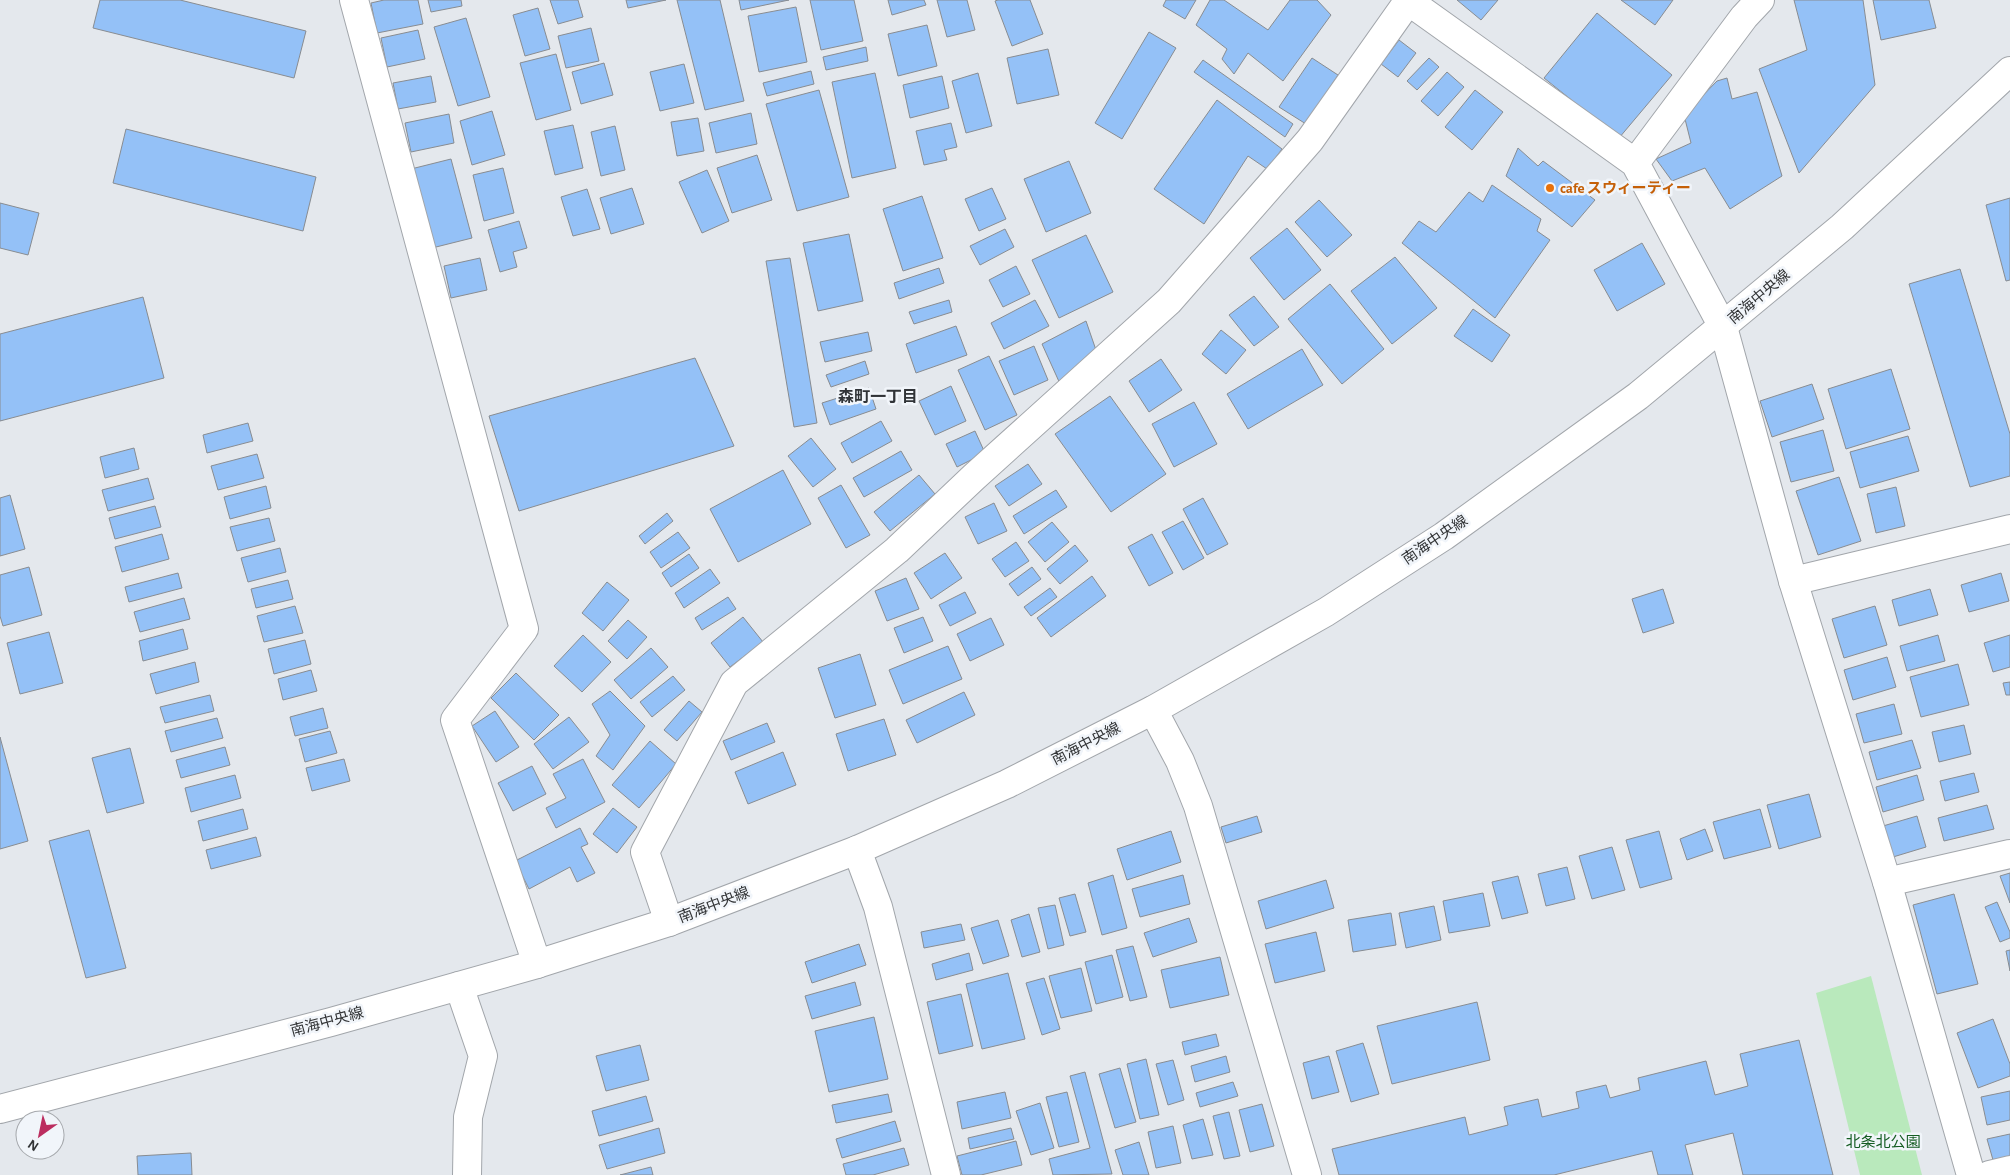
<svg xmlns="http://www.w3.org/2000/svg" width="2010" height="1175" viewBox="0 0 2010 1175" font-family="'Alegreya Sans','Noto Sans JP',sans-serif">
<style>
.green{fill:#b9e9bc}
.building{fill:#94c1f7;stroke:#888c91}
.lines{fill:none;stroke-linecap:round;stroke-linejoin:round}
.minor-casing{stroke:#a2a6ab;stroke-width:30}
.tertiary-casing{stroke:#a2a6ab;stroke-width:30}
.minor{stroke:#fff;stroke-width:28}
.tertiary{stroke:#fff;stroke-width:28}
.food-dot{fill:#e8710a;stroke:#f1f5fa;stroke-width:2}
.labels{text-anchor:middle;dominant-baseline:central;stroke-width:5;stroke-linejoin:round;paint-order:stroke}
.food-label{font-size:15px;font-weight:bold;fill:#c56008;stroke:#f1f5fa;text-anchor:start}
.street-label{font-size:15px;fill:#323436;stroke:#f1f5fa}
.park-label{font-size:15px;fill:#155d23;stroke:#f1f5fa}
.neighbourhood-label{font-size:16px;font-weight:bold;fill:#303337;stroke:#f1f5fa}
</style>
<rect width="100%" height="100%" fill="#e4e8ed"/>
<!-- green -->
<path class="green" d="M 1871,976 L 1922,1175 L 1860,1175 L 1816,993 Z"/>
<!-- building -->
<path class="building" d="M 100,0 L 180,0 L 306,31 L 294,78 L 93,28 Z
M 384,0 L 418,0 L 423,24 L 377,33 L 371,3 Z
M 428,0 L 461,0 L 462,6 L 431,12 Z
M 550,0 L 578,0 L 583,17 L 558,24 Z
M 626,0 L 666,0 L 628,8 Z
M 677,0 L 720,0 L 744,101 L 705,110 Z
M 739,0 L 789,0 L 741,10 Z
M 810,0 L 854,0 L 863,41 L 821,50 Z
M 888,0 L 924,0 L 926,5 L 892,15 Z
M 937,0 L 967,0 L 975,30 L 947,37 Z
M 998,0 L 1030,0 L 1043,34 L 1012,46 L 995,1 Z
M 1166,0 L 1196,0 L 1185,19 L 1163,6 Z
M 1210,0 L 1224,0 L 1268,30 L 1290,0 L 1317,0 L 1331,15 L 1283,81 L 1248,53 L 1234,74 L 1222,59 L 1227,49 L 1196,25 Z
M 1457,0 L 1498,0 L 1481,20 Z
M 1621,0 L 1673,0 L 1655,25 Z
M 1794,0 L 1863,0 L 1875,85 L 1799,173 L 1759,69 L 1807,50 Z
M 1873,0 L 1929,0 L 1936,28 L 1881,40 Z
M 796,7 L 807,62 L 759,72 L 748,16 Z
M 538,8 L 550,49 L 525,56 L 513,15 Z
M 1597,13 L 1672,75 L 1619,138 L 1544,78 Z
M 466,18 L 490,97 L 458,106 L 434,27 Z
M 927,25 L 937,66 L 898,76 L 888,34 Z
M 591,28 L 599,61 L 566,68 L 558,36 Z
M 418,30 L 425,59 L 387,67 L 381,38 Z
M 1149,32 L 1176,48 L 1122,139 L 1095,123 Z
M 1399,40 L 1416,53 L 1398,77 L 1381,64 Z
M 866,47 L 868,61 L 826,70 L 823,57 Z
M 1048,49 L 1059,95 L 1017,104 L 1007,58 Z
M 556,54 L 571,110 L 536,120 L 520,63 Z
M 1312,58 L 1338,75 L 1306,124 L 1279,107 Z
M 1429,58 L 1439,67 L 1417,90 L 1407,81 Z
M 1203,60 L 1293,124 L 1285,137 L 1194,72 Z
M 604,63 L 613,95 L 581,104 L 572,72 Z
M 684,64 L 694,103 L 660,111 L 650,72 Z
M 811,71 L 814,84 L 767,96 L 763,83 Z
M 1447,72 L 1464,87 L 1438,116 L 1421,101 Z
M 875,73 L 896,168 L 852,178 L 832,82 Z
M 978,73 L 992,126 L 966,133 L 952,81 Z
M 431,76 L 436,102 L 398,109 L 393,83 Z
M 942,76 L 949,108 L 910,118 L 903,85 Z
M 1727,78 L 1732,99 L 1757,92 L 1782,176 L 1730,209 L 1705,168 L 1672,181 L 1656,159 L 1691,143 L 1684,115 L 1717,81 Z
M 819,90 L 849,197 L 797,211 L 766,104 Z
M 1475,90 L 1503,112 L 1472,150 L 1445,127 Z
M 1217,100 L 1282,149 L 1267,169 L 1248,156 L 1204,224 L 1154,189 Z
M 492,111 L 505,155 L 472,165 L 460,121 Z
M 751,113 L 757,144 L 716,153 L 709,123 Z
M 449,114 L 454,143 L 411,152 L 405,123 Z
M 698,118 L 704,151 L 677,156 L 671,122 Z
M 951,123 L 957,147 L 944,150 L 947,160 L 924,165 L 916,131 Z
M 573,125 L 583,168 L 555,175 L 544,131 Z
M 615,126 L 625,170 L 601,176 L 591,132 Z
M 126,129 L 316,177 L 303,231 L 113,183 Z
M 1518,148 L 1538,166 L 1543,161 L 1595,200 L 1572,227 L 1506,176 Z
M 757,155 L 772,200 L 732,213 L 717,168 Z
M 451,159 L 472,238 L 432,248 L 411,169 Z
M 1069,161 L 1091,213 L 1046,232 L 1024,179 Z
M 503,168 L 514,213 L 484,221 L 473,175 Z
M 707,170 L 729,221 L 702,233 L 679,182 Z
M 1492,185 L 1541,219 L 1537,231 L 1550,240 L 1495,318 L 1402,243 L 1419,221 L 1436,232 L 1469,192 L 1483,202 Z
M 632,188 L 644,224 L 611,234 L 600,198 Z
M 992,188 L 1006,219 L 979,231 L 965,199 Z
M 587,189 L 600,229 L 573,236 L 561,197 Z
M 922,196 L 943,258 L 903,271 L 883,209 Z
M 2010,198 L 2010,280 L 2006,281 L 1986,205 Z
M 1319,200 L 1352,235 L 1327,257 L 1295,222 Z
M 0,203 L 39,213 L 28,255 L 0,248 Z
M 519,221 L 527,248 L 513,252 L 517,267 L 500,272 L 488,230 Z
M 1287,228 L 1321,270 L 1284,300 L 1250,258 Z
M 1005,229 L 1014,247 L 980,265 L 970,246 Z
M 849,234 L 863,301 L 818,311 L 803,243 Z
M 1086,235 L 1113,292 L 1059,318 L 1032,260 Z
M 1642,243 L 1665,284 L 1617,311 L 1594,270 Z
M 1395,257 L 1437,308 L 1392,344 L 1351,291 Z
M 480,258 L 487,290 L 451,298 L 444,266 Z
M 790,258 L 817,423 L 794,427 L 766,261 Z
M 1016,266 L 1030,294 L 1003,307 L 989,280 Z
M 939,268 L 944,283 L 899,299 L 894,283 Z
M 1960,269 L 2010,434 L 2010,476 L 1970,487 L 1909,284 Z
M 1330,284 L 1384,349 L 1342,384 L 1288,319 Z
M 1254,296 L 1279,327 L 1254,346 L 1229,315 Z
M 143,297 L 164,378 L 0,421 L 0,334 Z
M 949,300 L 952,312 L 914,324 L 909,312 Z
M 1035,300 L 1049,326 L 1004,349 L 991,323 Z
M 1473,309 L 1510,335 L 1492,362 L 1454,336 Z
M 1086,321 L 1097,353 L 1061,386 L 1042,344 Z
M 956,326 L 967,355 L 916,373 L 906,344 Z
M 1221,330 L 1246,350 L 1226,374 L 1202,354 Z
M 868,332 L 872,351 L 825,362 L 820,342 Z
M 1034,346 L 1048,380 L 1014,395 L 999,361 Z
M 1302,349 L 1323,385 L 1248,429 L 1227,394 Z
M 989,356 L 1017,415 L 985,430 L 958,370 Z
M 695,358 L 734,446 L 519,511 L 489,416 Z
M 1161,359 L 1182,390 L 1149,412 L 1129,381 Z
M 865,361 L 869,374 L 831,387 L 826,375 Z
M 1891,369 L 1910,429 L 1846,449 L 1828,389 Z
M 1812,384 L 1824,419 L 1772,437 L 1760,401 Z
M 951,386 L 966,421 L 935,435 L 919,401 Z
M 869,388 L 876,409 L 830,425 L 822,403 Z
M 1110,396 L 1166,474 L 1111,512 L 1055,434 Z
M 1194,402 L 1217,444 L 1174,467 L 1152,424 Z
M 881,421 L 892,441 L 852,463 L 841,443 Z
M 248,423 L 253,441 L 207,453 L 203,435 Z
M 1823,430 L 1834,471 L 1791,482 L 1780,442 Z
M 975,431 L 985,453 L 957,467 L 946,444 Z
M 1908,436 L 1919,471 L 1860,488 L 1850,452 Z
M 811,438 L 836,469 L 813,487 L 788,456 Z
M 134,448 L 139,469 L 105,478 L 100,457 Z
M 901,451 L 912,470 L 864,497 L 853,478 Z
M 257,454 L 264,478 L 218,490 L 211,466 Z
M 1028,464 L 1042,484 L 1009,506 L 995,486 Z
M 783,470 L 811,524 L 738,562 L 710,509 Z
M 919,475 L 935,494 L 890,531 L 874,512 Z
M 1839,477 L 1861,541 L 1818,555 L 1796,491 Z
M 148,478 L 154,499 L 108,511 L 102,490 Z
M 841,485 L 870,535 L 846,548 L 818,498 Z
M 266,486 L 271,508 L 230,519 L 224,497 Z
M 1896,487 L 1905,526 L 1876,533 L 1867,494 Z
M 1056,490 L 1067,507 L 1024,534 L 1013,516 Z
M 10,495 L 25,549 L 0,556 L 0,498 Z
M 1203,498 L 1228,544 L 1207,555 L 1183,509 Z
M 994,503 L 1007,531 L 978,544 L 965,517 Z
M 155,506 L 161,527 L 115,539 L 109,518 Z
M 667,513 L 673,521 L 645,544 L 639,536 Z
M 269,518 L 275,541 L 237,551 L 230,527 Z
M 1183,521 L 1204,558 L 1183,570 L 1162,532 Z
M 1052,522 L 1069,542 L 1045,562 L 1028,542 Z
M 678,532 L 690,548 L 661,568 L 650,552 Z
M 162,534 L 169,559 L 122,572 L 115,547 Z
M 1152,534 L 1173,573 L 1149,586 L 1128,547 Z
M 1016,542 L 1029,561 L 1005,577 L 992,559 Z
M 1075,545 L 1088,561 L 1060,584 L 1047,569 Z
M 280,548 L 286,572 L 248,582 L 241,558 Z
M 945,553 L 962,578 L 931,599 L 914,573 Z
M 689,554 L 699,568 L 671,587 L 662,573 Z
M 29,567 L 42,615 L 3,626 L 0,616 L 0,575 Z
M 1032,567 L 1041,579 L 1018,596 L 1009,584 Z
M 710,569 L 720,583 L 684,608 L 675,593 Z
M 178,573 L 182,588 L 129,602 L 125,587 Z
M 2001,573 L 2009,601 L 1969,612 L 1961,585 Z
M 1092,576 L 1106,596 L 1051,637 L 1037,618 Z
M 906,578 L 919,609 L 887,621 L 875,591 Z
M 288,580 L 293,599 L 256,608 L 251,589 Z
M 607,582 L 629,600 L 603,631 L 582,613 Z
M 1050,588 L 1057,597 L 1031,616 L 1024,607 Z
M 1663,589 L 1674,623 L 1643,633 L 1632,599 Z
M 1930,589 L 1938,615 L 1899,626 L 1892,600 Z
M 965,592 L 976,613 L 950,626 L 939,605 Z
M 728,597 L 736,609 L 702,630 L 695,618 Z
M 184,598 L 190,619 L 140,632 L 134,612 Z
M 295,606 L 303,633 L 264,642 L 257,616 Z
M 1875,606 L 1887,645 L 1844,658 L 1832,619 Z
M 743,617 L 763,642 L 730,667 L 711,643 Z
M 923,617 L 933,641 L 904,653 L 894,628 Z
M 991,618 L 1004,645 L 970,661 L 957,634 Z
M 628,620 L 647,637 L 627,659 L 608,641 Z
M 183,629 L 188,649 L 143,661 L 139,641 Z
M 49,632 L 63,683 L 20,694 L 7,643 Z
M 583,635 L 611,662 L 582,692 L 554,666 Z
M 1938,635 L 1945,661 L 1907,671 L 1900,646 Z
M 2010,635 L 2010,667 L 1993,672 L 1984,643 Z
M 305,640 L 311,664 L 274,674 L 268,649 Z
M 948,646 L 962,679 L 903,704 L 889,670 Z
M 651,648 L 668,667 L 631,699 L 614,680 Z
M 860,654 L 876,705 L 835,718 L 818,668 Z
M 1887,657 L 1896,687 L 1853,700 L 1844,670 Z
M 195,662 L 199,682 L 156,694 L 150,674 Z
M 1958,664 L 1969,705 L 1921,717 L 1910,677 Z
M 311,670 L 317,691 L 283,700 L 278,679 Z
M 516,673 L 559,715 L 534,740 L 491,698 Z
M 673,676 L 685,690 L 652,717 L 640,702 Z
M 2010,682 L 2010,695 L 2006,695 L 2003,683 Z
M 610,691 L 645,726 L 613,770 L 596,756 L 610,735 L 592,704 Z
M 964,692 L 975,715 L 917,743 L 906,720 Z
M 210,695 L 214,711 L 165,723 L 160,707 Z
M 689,701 L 702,712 L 677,741 L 664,730 Z
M 1894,704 L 1902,734 L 1864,743 L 1856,714 Z
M 323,708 L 328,728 L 295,736 L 290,717 Z
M 495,711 L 519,747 L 496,762 L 472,726 Z
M 569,717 L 589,742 L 553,769 L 534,744 Z
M 217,718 L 223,738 L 171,752 L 165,731 Z
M 884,719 L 896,755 L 848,771 L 836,734 Z
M 767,723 L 775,742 L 731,760 L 723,741 Z
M 1964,725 L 1971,754 L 1939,762 L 1932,732 Z
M 330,731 L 337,753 L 305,762 L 299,739 Z
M 0,737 L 28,841 L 0,849 Z
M 1912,740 L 1921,768 L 1877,780 L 1869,752 Z
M 650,741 L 676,764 L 639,808 L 612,785 Z
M 225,747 L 230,765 L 181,778 L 176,760 Z
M 130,748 L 144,803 L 107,813 L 92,758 Z
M 783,752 L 796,785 L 748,804 L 735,772 Z
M 344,759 L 350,781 L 312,791 L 306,768 Z
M 583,759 L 605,802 L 556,828 L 546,808 L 566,798 L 553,774 Z
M 532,766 L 546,794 L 513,811 L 498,783 Z
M 1974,773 L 1979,792 L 1945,801 L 1940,781 Z
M 235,775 L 241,798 L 191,812 L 185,788 Z
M 1917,775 L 1924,800 L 1883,812 L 1876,787 Z
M 1809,794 L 1821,837 L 1779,849 L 1767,805 Z
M 1987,805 L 1994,829 L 1944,841 L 1938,818 Z
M 613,808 L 637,827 L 617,853 L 593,834 Z
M 243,809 L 248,829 L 203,841 L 198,821 Z
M 1760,809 L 1771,847 L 1724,859 L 1713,822 Z
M 1257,816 L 1262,832 L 1226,843 L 1221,827 Z
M 1917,816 L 1926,847 L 1893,857 L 1883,826 Z
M 580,828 L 588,844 L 581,847 L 595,873 L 577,882 L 570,867 L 529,889 L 515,861 Z
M 1705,829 L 1713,851 L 1687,860 L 1680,839 Z
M 89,830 L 126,968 L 86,978 L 49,841 Z
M 1171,831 L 1181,862 L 1127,880 L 1117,849 Z
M 1659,831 L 1672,879 L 1640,888 L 1626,840 Z
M 256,837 L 261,856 L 211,869 L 206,850 Z
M 1612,847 L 1625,890 L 1592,899 L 1579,856 Z
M 1567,867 L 1575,899 L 1546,906 L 1538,874 Z
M 2010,873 L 2010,903 L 2000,876 Z
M 1113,875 L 1127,928 L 1102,935 L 1088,883 Z
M 1183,875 L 1190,904 L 1140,917 L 1132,889 Z
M 1518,876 L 1528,913 L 1502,919 L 1492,882 Z
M 1326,880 L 1334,908 L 1266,929 L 1258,901 Z
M 1483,893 L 1490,926 L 1449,933 L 1443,901 Z
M 1075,894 L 1086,932 L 1070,936 L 1059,898 Z
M 1954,894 L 1978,984 L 1937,994 L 1913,905 Z
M 1997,902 L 2010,932 L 2010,938 L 2000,942 L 1985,907 Z
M 1055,905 L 1064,945 L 1048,949 L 1038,908 Z
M 1434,906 L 1441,940 L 1406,948 L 1399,913 Z
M 1391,913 L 1396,945 L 1353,952 L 1348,920 Z
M 1029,914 L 1040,952 L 1022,957 L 1011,920 Z
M 1189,918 L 1197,942 L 1153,957 L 1144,933 Z
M 998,920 L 1009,956 L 983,964 L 971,928 Z
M 961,924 L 965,940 L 924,948 L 921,932 Z
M 1316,932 L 1325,971 L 1275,983 L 1265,944 Z
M 859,944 L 866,965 L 812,983 L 805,962 Z
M 1133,946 L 1147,997 L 1130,1001 L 1116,950 Z
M 2010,950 L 2010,971 L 2006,951 Z
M 969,953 L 973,970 L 936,980 L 932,964 Z
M 1112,955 L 1123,997 L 1096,1004 L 1085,962 Z
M 1220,957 L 1229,995 L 1170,1008 L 1161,970 Z
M 1081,968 L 1092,1011 L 1061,1018 L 1049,976 Z
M 1008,973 L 1025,1039 L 982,1049 L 966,984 Z
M 1044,978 L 1060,1029 L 1042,1035 L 1026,983 Z
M 855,982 L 861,1005 L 812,1019 L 805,996 Z
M 961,994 L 973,1046 L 939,1054 L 927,1002 Z
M 1477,1002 L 1490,1060 L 1392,1084 L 1377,1026 Z
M 874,1017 L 888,1079 L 829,1092 L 815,1031 Z
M 1993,1019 L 2010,1064 L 2010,1076 L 1978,1088 L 1957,1033 Z
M 1216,1034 L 1219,1046 L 1185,1055 L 1182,1042 Z
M 1799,1040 L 1833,1175 L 1743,1175 L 1733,1133 L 1685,1145 L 1693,1175 L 1658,1175 L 1652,1151 L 1554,1175 L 1339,1175 L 1332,1149 L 1465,1117 L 1469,1135 L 1508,1125 L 1504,1107 L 1538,1099 L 1542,1117 L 1579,1108 L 1576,1092 L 1606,1085 L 1610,1098 L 1640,1090 L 1638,1078 L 1706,1061 L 1715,1095 L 1748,1086 L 1740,1054 Z
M 1363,1043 L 1379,1094 L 1351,1102 L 1336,1051 Z
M 640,1045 L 649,1080 L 606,1091 L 596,1056 Z
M 1226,1056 L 1230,1072 L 1195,1082 L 1191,1066 Z
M 1329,1056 L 1339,1092 L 1312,1099 L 1303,1063 Z
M 1146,1059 L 1159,1115 L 1140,1119 L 1127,1064 Z
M 1173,1060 L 1184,1100 L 1168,1105 L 1156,1064 Z
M 1120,1068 L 1136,1122 L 1115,1128 L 1099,1074 Z
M 1085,1072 L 1112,1174 L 1053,1175 L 1049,1159 L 1090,1148 L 1070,1076 Z
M 1233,1082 L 1238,1096 L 1200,1107 L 1196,1093 Z
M 2010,1091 L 2010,1120 L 1987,1125 L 1981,1097 Z
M 1005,1092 L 1011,1118 L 962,1129 L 957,1102 Z
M 1067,1092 L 1079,1142 L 1059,1147 L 1046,1097 Z
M 888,1094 L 892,1112 L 836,1123 L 832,1105 Z
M 646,1096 L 653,1121 L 599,1136 L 592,1111 Z
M 1040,1103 L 1054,1148 L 1031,1155 L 1016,1111 Z
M 1262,1104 L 1274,1146 L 1250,1152 L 1239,1110 Z
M 1229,1112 L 1240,1156 L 1224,1159 L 1213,1116 Z
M 1203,1119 L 1213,1155 L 1192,1159 L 1183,1125 Z
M 895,1121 L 901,1141 L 842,1158 L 836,1139 Z
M 1173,1126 L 1181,1163 L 1156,1168 L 1148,1132 Z
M 659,1128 L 665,1153 L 607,1169 L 599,1145 Z
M 1011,1128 L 1014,1139 L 970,1149 L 968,1138 Z
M 2010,1134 L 2010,1156 L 1993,1160 L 1987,1139 Z
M 1016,1141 L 1022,1165 L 981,1175 L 962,1175 L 957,1156 Z
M 1139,1142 L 1149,1175 L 1123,1175 L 1115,1150 Z
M 904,1148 L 909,1165 L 873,1175 L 846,1175 L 843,1164 Z
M 191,1153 L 192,1175 L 138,1175 L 137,1156 Z
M 651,1167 L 653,1175 L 620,1175 Z"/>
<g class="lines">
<!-- minor casing -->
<g class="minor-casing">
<path id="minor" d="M 354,0 L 524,629 L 455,720 L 537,964
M 1407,0 L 1635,163 L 1723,327 L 1793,581 L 2010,529
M 1635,163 L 1744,17 L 1760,0
M 1153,710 L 1180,761 L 1198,806 L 1307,1175
M 857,850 L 878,907 L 946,1175
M 1887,882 L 2010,854
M 669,922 L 645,852 L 734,683 L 897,550 L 974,477 L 1169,301 L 1310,140 L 1409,0
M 459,986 L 483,1056 L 468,1117 L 467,1175
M 1989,1175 L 2010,1170"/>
</g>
<!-- tertiary casing -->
<g class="tertiary-casing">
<path id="tertiary" d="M 1793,581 L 1887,882 L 1971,1175
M 0,1109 L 331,1022 L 537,964 L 669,922 L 857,850 L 1007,784 L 1153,710 L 1326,612 L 1444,536 L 1638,396 L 1842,227 L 2010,71"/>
</g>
<!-- minor -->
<use href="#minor" class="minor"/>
<!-- tertiary -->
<use href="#tertiary" class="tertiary"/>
</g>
<!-- markers -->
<circle class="food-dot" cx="1550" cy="188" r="5"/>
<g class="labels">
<!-- food labels -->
<g class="food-label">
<text x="1560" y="188">cafe スウィーティー</text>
</g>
<!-- street labels -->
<g class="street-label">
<text transform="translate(1759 297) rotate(-40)">南海中央線</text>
<text transform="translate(1435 540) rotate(-34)">南海中央線</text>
<text transform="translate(1086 744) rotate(-27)">南海中央線</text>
<text transform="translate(714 905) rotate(-21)">南海中央線</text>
<text transform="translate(327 1022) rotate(-15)">南海中央線</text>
</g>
<!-- park labels -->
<g class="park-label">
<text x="1883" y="1142">北条北公園</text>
</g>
<!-- neighbourhood labels -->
<g class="neighbourhood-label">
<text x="878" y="397">森町一丁目</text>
</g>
</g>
<!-- north arrow -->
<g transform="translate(40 1135) rotate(213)"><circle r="24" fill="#f1f5fa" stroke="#a5a8ac"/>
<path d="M0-4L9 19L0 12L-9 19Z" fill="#bb2d5f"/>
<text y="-8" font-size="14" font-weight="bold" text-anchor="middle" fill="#323436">N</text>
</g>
</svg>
